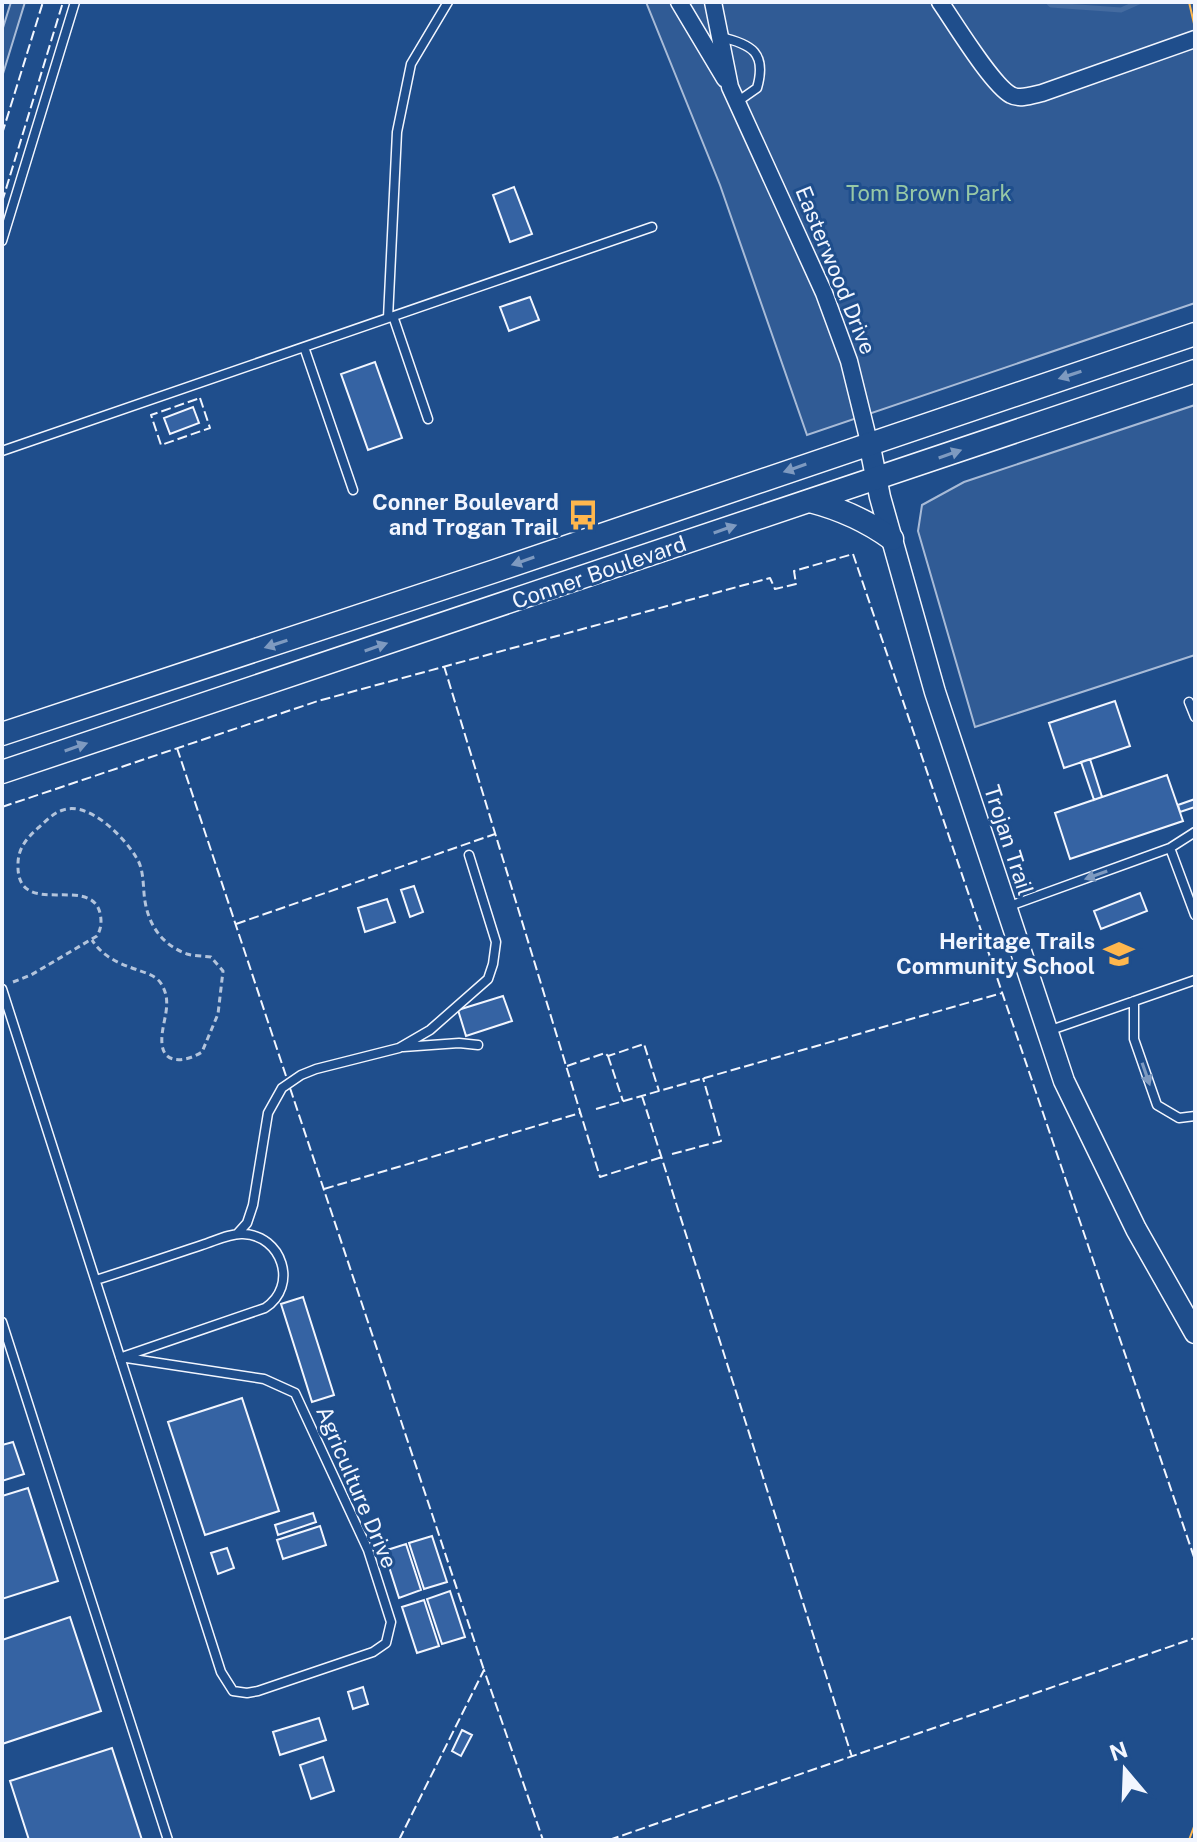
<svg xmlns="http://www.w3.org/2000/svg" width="1197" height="1842" viewBox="0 0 1197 1842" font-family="'Public Sans',sans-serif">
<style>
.green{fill:#305b95;stroke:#a8bbd7;stroke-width:2}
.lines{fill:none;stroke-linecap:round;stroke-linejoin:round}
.stream{stroke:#446ba0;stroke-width:5}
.building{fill:#3563a3;stroke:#f2f6ff;stroke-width:2}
.service-casing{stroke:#f2f6ff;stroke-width:11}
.minor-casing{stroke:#f2f6ff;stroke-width:19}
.tertiary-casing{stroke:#f2f6ff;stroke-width:23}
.secondary-casing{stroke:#f2f6ff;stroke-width:25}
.path{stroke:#b3c4dc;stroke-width:3;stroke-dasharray:6 4;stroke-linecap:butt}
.service{stroke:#1f4e8c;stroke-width:8}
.minor{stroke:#1f4e8c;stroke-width:16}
.tertiary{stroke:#1f4e8c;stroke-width:20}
.secondary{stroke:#1f4e8c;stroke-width:22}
.fence{stroke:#f2f6ff;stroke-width:2;stroke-dasharray:10 4;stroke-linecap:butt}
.power{stroke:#ffb74d;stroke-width:2;stroke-dasharray:28 6 4 6;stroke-linecap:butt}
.oneway{fill:#7e9ac0}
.labels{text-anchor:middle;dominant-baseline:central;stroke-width:6;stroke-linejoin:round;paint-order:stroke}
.park-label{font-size:22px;fill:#97c8a6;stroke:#1f4e8c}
.street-label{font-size:22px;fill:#f2f6ff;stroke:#1f4e8c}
.poi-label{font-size:22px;font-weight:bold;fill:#f2f6ff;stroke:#1f4e8c;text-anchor:end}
</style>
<rect width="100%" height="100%" fill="#1f4e8c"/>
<!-- green -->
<path class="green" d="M 11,2 L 25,2 L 2,77 L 2,31 Z
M 646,2 L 1195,2 L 1195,303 L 807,435 L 720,185 Z
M 1195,405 L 1195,655 L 975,727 L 918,531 L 922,505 L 964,482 Z"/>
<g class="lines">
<!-- stream -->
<path class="stream" d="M 1048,2 L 1051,5 L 1121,10 L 1139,2"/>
</g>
<!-- building -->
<path class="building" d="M 514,187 L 532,234 L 510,242 L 493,195 Z
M 530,297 L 539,320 L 509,331 L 500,307 Z
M 375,362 L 402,438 L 368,450 L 341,374 Z
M 193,407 L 199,423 L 170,434 L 164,418 Z
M 1115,701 L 1130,746 L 1064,768 L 1049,723 Z
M 1090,759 L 1102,797 L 1094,800 L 1081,762 Z
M 1167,775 L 1183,821 L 1070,859 L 1055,813 Z
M 1195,799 L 1195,807 L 1180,812 L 1178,805 Z
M 414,886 L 423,912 L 410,917 L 401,890 Z
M 1140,893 L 1147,911 L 1101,929 L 1094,911 Z
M 387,899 L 395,922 L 365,932 L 358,908 Z
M 503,996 L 512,1021 L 466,1036 L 458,1010 Z
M 303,1297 L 334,1395 L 312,1402 L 281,1304 Z
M 242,1398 L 279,1511 L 205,1535 L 168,1422 Z
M 13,1442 L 24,1474 L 2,1481 L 2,1445 Z
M 28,1488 L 58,1581 L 2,1599 L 2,1496 Z
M 313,1513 L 316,1522 L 278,1535 L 275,1525 Z
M 320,1526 L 326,1545 L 283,1559 L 277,1540 Z
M 432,1536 L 447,1582 L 424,1589 L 409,1543 Z
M 406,1544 L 421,1590 L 399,1598 L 384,1551 Z
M 227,1548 L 234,1568 L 218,1574 L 211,1553 Z
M 450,1591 L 465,1637 L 442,1644 L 427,1599 Z
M 424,1600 L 439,1646 L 417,1653 L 402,1607 Z
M 70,1617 L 101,1711 L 2,1744 L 2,1640 Z
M 363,1687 L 368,1704 L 353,1709 L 348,1692 Z
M 319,1718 L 326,1740 L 280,1755 L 273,1732 Z
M 462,1730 L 472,1735 L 461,1756 L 452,1751 Z
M 112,1748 L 142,1840 L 29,1840 L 10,1781 Z
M 323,1757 L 334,1791 L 311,1799 L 300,1765 Z"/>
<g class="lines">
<!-- service casing -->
<g class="service-casing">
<path id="service" d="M 720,37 C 752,44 767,53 757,88 L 737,102
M 2,241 L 75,2
M 393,316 L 428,419
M 388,318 L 397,132 L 411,64 L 448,2
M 304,347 L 353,490
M 2,451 L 652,227
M 1189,702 L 1195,717
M 1170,848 L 1195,915
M 1007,907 L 1170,848 L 1195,832
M 2,989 L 221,1672 L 233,1691 L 247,1693 L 258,1691 L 373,1652 L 386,1643 L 391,1622 L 368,1550 L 295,1393 L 264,1379 L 120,1357
M 1134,1001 L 1134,1039 L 1157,1105 L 1179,1118 L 1195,1116
M 1048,1031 L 1195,980
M 403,1047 L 459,1043 L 478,1045
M 238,1233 L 247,1223 L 253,1205 L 268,1113 L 282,1088 L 301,1075 L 316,1069 L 399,1048 L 430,1030 L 488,979 L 493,964 L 496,942 L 469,855
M 96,1280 C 131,1269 166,1257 202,1245 C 215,1241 230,1233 243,1234 C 282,1235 299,1286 265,1308 L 125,1356
M 2,1322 L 168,1840"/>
</g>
<!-- minor casing -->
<g class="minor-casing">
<path id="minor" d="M 679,2 L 725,79
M 713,2 L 730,87 L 824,293 L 849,361 L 869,442
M 940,2 C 954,22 992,85 1011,95 C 1020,100 1033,95 1042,93 L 1195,39"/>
</g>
<!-- tertiary casing -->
<g class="tertiary-casing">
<path id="tertiary" d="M 869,442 L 880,497 L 935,692 L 1064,1081 L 1136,1229 L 1195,1333"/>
</g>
<!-- secondary casing -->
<g class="secondary-casing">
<path id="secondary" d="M 810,501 C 841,509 866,520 892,539
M 2,734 L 495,571 L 1195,334
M 2,772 L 1195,371"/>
</g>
<!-- path -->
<path class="path" d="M 13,982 L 31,975 L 97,936 C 101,929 102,922 100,913 C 90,873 16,921 18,864 C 18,848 27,838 38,828 C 46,821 53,813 63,810 C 89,801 124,837 136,857 C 143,867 143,881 144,893 C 146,920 159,944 187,954 C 194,956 203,956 211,957 L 223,971 L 218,1014 L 202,1052 C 190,1060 164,1067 162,1044 C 160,1023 175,1003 160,982 C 150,968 111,970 92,940"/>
<!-- service -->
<use href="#service" class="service"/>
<!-- minor -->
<use href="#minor" class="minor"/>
<!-- tertiary -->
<use href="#tertiary" class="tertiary"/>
<!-- secondary -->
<use href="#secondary" class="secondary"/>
<!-- fence -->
<path class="fence" d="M 2,134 L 43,2
M 2,202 L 63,2
M 200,398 L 210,428 L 161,445 L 151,415 Z
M 444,666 L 600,1177 L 662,1157
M 177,748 L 286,1076
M 2,807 L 318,701 L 770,578 L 775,589 L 796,584 L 794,571 L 853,554 L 1195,1560
M 236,924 L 495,834
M 608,1056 L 623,1101
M 567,1066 L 605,1053 L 608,1056 L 644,1044 L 659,1091
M 290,1088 L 484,1670
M 642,1096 L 852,1757
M 596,1109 L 1002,993
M 672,1154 L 721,1141 L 703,1078
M 324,1189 L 580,1113
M 399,1840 L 484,1670 L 543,1840
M 609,1840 L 1195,1638"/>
<!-- power -->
<path class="power" d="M 1189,2 L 1195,28
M 1189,1840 L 1195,1824"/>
</g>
<!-- one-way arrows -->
<defs><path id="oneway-solid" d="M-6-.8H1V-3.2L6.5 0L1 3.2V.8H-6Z" transform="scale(2)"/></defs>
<g class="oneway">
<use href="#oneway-solid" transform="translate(1070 375) rotate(162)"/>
<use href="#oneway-solid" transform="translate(950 454) rotate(-19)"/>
<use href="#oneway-solid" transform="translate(795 468) rotate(161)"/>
<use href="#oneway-solid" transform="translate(725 529) rotate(-19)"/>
<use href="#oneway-solid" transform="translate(523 561) rotate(161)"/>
<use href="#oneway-solid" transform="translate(276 644) rotate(162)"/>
<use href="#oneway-solid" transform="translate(376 647) rotate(-19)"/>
<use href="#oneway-solid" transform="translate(76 747) rotate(-19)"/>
<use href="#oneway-solid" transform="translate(1096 875) rotate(160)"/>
<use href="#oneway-solid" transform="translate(1146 1074) rotate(71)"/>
</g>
<!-- icons -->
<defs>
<g id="bus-bare" transform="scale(2.4)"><path d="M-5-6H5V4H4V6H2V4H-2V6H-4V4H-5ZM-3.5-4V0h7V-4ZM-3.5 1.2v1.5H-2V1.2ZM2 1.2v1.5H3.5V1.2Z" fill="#ffb74d" stroke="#1f4e8c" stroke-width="2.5" paint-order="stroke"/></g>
<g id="school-bare" transform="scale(2.4)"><path d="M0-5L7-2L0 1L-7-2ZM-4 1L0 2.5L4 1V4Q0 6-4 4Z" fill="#ffb74d" stroke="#1f4e8c" stroke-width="2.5" paint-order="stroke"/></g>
</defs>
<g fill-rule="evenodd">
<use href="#bus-bare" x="583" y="515"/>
<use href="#school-bare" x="1119" y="954"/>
</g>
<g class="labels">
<!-- park labels -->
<g class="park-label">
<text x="929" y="193">Tom Brown Park</text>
</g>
<!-- street labels -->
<g class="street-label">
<text transform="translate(836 270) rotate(68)">Easterwood Drive</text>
<text transform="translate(599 572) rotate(-19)">Conner Boulevard</text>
<text transform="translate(1009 840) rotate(72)">Trojan Trail</text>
<text transform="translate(357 1487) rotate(67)">Agriculture Drive</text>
</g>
<!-- poi labels -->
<g class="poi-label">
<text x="559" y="502">Conner Boulevard<tspan x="559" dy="25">and Trogan Trail</tspan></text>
<text x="1095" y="941">Heritage Trails<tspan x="1095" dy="25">Community School</tspan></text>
</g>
</g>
<!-- border -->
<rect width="1197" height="1842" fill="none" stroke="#f2f6ff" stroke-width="8"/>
<!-- north arrow -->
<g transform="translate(1125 1770) rotate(341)" stroke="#1f4e8c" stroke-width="6" paint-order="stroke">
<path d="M0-6L14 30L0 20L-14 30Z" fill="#f2f6ff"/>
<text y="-12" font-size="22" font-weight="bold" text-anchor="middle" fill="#f2f6ff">N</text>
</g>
</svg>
